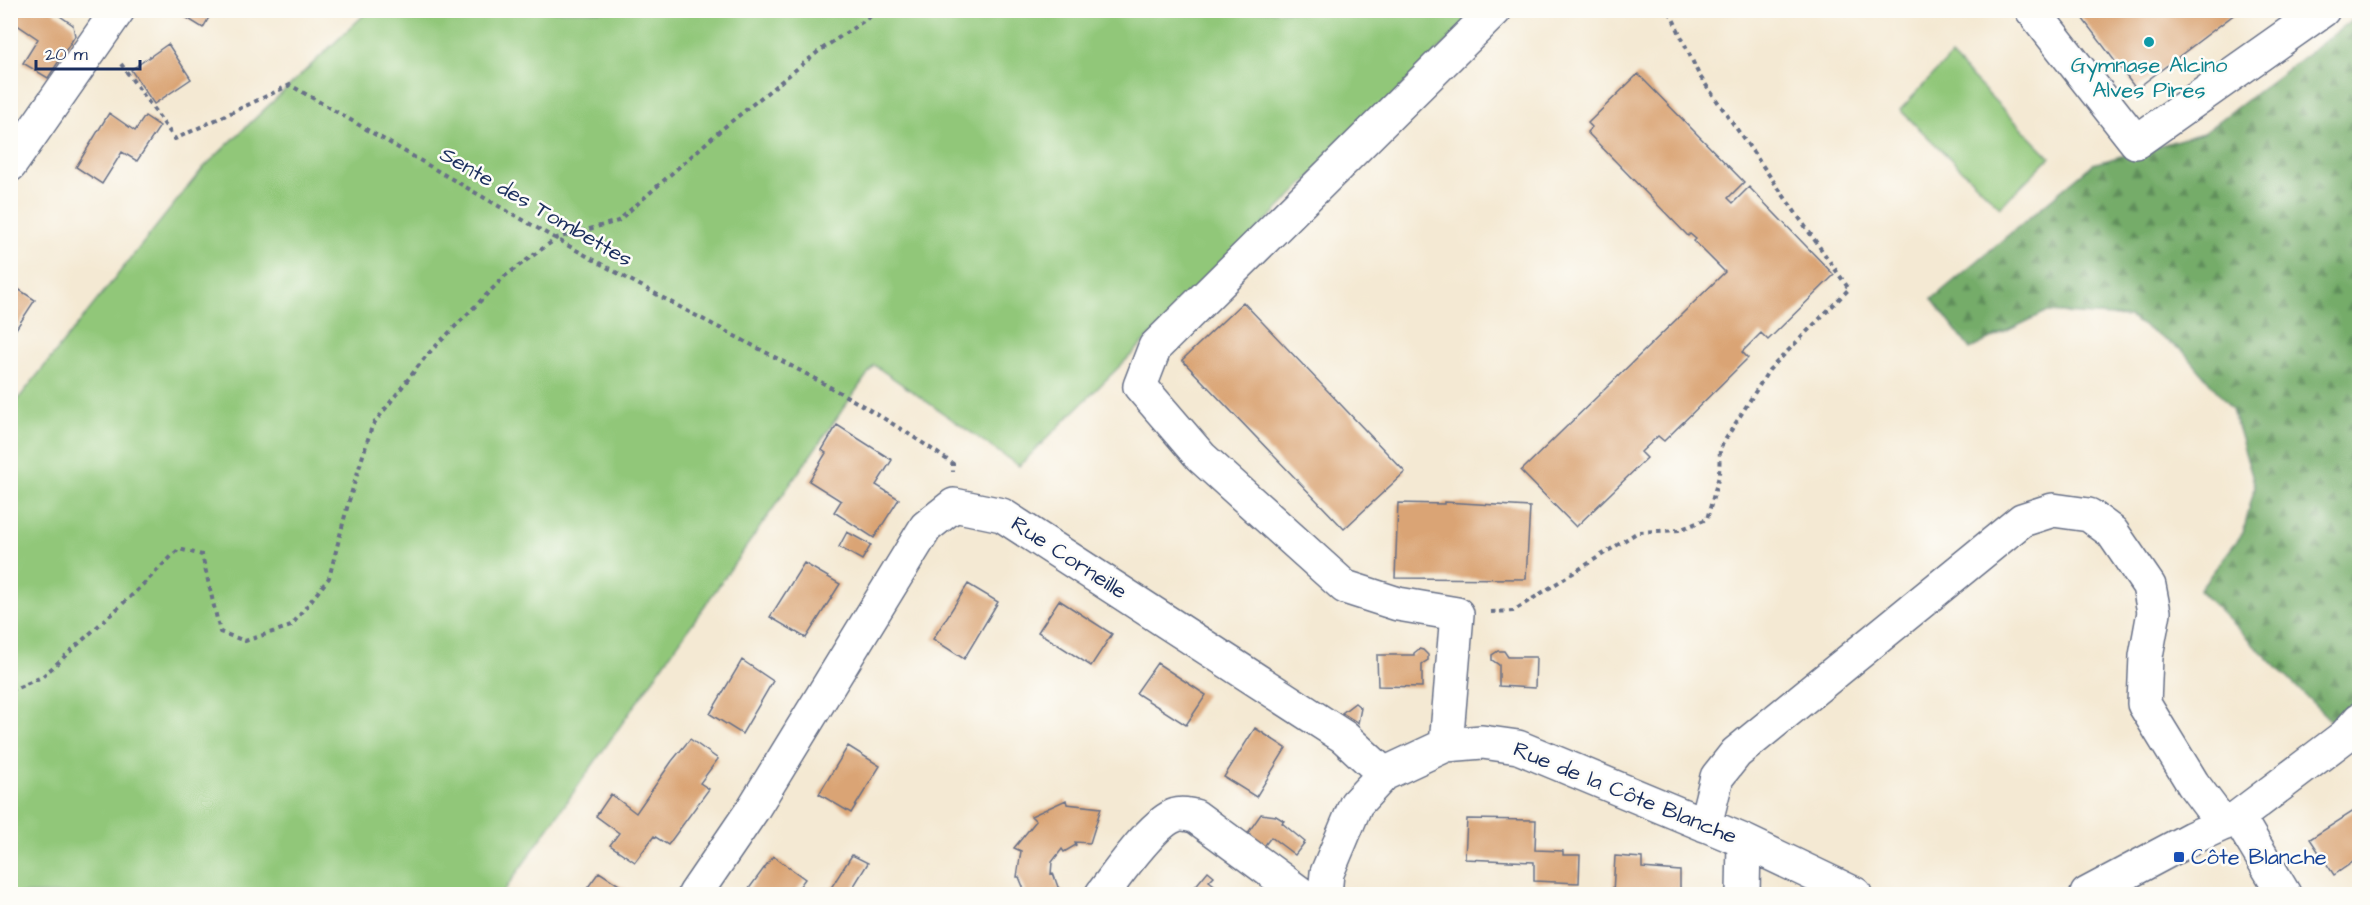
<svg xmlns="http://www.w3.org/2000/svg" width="2370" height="905" viewBox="0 0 2370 905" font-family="'Architects Daughter',sans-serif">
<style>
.grass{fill:#91c779;stroke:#567b6c;stroke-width:1.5}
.forest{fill:url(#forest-firs);stroke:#486e64;stroke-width:1.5}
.building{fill:#daa474}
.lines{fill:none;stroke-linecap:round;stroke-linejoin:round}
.minor-casing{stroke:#677087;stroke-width:36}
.path{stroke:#677087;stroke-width:4;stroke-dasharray:4.5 4.5;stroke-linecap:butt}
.minor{stroke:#fff;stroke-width:33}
.culture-dot{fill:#0f9aa8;stroke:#fdfcf7;stroke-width:2}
.transit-dot{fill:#1a4fb4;stroke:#fdfcf7;stroke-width:2}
.labels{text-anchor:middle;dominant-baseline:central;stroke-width:5;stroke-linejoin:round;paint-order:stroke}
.culture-label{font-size:22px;fill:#0d838f;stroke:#fdfcf7}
.street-label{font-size:22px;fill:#1b2f5e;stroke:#fdfcf7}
.transit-label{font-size:22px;fill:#164399;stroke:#fdfcf7;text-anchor:start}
</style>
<defs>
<pattern id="forest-firs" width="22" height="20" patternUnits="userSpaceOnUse" patternTransform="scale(1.5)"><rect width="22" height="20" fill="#74ac69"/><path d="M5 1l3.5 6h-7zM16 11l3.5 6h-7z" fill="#5e8c5a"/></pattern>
</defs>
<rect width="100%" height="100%" fill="#fdfcf7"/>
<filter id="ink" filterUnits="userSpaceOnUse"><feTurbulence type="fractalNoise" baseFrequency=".0167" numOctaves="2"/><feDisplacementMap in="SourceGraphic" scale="12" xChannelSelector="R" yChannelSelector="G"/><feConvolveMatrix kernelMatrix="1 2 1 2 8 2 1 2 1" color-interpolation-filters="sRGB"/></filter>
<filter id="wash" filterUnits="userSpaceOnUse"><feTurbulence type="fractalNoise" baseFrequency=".008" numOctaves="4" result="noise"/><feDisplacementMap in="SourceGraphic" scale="24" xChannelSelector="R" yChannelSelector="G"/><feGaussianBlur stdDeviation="1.35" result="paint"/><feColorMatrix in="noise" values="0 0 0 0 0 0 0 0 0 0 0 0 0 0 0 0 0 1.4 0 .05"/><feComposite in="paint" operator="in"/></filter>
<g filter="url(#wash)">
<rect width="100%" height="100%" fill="#f4e9d3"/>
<!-- grass -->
<path class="grass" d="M 368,11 L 1478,11 L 1019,466 L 874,365 L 502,894 L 11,894 L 11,408 L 203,168 Z
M 1951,56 L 2050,157 L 2000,207 L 1900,110 Z"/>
<!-- forest -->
<path class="forest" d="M 2359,15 L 2360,700 L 2337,727 L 2199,590 L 2243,533 L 2255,486 L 2232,409 L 2183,351 L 2129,317 L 2046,312 L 1970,349 L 1932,299 L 2093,164 L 2203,133 Z"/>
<g id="blocks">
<!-- building -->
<path class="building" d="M 10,10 L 51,10 L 73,25 L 75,36 L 48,78 L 23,63 L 38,39 L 10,20 Z
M 174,10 L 213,10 L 203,28 Z
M 2076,10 L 2240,10 L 2136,89 Z
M 168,44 L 191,79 L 154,104 L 131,70 Z
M 1638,74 L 1744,182 L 1728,198 L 1733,203 L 1749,187 L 1834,275 L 1768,340 L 1761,333 L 1742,352 L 1748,358 L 1664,441 L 1658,436 L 1641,452 L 1647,458 L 1576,527 L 1521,471 L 1725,272 L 1694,241 L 1696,239 L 1690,234 L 1688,236 L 1587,132 L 1592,127 L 1588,123 Z
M 109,113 L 135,131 L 145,116 L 160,126 L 137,161 L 122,152 L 102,184 L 76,167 Z
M 15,287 L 35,300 L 10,338 L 10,295 Z
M 1243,302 L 1405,472 L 1344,529 L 1182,360 Z
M 837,425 L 892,460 L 876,485 L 899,499 L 874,538 L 834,512 L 841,501 L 809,481 L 826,453 L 822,450 Z
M 1444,502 L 1530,507 L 1526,579 L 1395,578 L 1398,503 L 1444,504 Z
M 847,532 L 871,545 L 862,560 L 839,547 Z
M 804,563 L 840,584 L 806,638 L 770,617 Z
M 968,584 L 998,602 L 964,659 L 933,639 Z
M 1059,600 L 1112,634 L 1091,666 L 1038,632 Z
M 1419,649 L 1423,650 L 1428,655 L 1428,660 L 1422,664 L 1422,687 L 1378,686 L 1377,655 L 1414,655 L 1414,653 Z
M 1498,651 L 1504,651 L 1508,657 L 1536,657 L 1535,688 L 1499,686 L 1499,665 L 1492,660 L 1492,655 Z
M 742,660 L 773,681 L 742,734 L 710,714 Z
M 1157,663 L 1206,695 L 1186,725 L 1136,693 Z
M 1355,703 L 1361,708 L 1358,723 L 1342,713 Z
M 1255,728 L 1286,748 L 1256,797 L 1224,777 Z
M 690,739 L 718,759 L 700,783 L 709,789 L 668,845 L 654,836 L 635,862 L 610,845 L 619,833 L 596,816 L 611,794 L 636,813 L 672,761 Z
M 848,746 L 880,766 L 851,813 L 819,794 Z
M 1066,800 L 1067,804 L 1101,808 L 1090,843 L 1075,842 L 1076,845 L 1064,852 L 1062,849 L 1052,862 L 1051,874 L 1053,873 L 1058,887 L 1066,894 L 1026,894 L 1019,877 L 1017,877 L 1021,851 L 1014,848 L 1036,821 L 1031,816 Z
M 2360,807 L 2360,857 L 2334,875 L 2310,839 Z
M 1261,814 L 1276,816 L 1284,821 L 1282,823 L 1305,842 L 1295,855 L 1271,837 L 1262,849 L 1245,837 Z
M 1467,819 L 1536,820 L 1535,850 L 1563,851 L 1563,855 L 1580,855 L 1579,883 L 1534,881 L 1534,862 L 1465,859 Z
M 852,855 L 868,863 L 849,894 L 827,894 Z
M 773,856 L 805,879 L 794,894 L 745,894 Z
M 1615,856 L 1642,858 L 1642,868 L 1680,871 L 1680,894 L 1613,894 Z
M 1208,871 L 1214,876 L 1209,881 L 1226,894 L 1189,894 Z
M 599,872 L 633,894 L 583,894 Z"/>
</g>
</g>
<g filter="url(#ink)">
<use href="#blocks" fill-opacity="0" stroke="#677087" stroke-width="1.5"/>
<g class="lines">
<!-- minor casing -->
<g class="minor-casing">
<path id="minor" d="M 2032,10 L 2136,142 L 2323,10
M 10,165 L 118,10
M 1446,745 L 1457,614 L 1398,604 L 1345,587 L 1201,457 L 1140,386 L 1155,347 L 1495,10
M 2238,817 L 2284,894
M 1705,825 L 1717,777 L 1736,753 L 2022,520 L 2053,510 L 2089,515 L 2112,532 L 2149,586 L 2154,612 L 2146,656 L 2144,704 L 2193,784 L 2223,824
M 695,894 L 753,809 L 926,527 L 954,505 L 1002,515 L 1344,737 L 1384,774
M 1102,894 C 1118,874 1153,822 1176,815 C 1182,813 1188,815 1195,816 L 1301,894
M 1325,894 L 1327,873 L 1356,804 L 1384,774 L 1446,745 L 1482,742 L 1518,747 L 1744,841 L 1855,894
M 1743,894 L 1744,841
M 2087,894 L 2192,838 L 2238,817 L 2345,736 L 2360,719"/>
</g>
<!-- path -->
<path class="path" d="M 121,64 L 175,139 L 290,85 C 408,153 525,223 645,288 C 748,345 857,395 953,464 L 953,472
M 1491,612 L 1513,611 L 1638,532 L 1679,530 L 1707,519 L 1719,476 L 1720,448 L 1769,370 L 1849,289 L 1699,75 L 1669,10
M 10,691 L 42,677 L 130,597 L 179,549 L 202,555 L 220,632 L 245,641 L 291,626 L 329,578 L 348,504 L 372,426 L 426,356 L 505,276 L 557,238 L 618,221 L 722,129 L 819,51 L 880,10"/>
<!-- minor -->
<use href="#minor" class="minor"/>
</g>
</g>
<!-- markers -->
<circle class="culture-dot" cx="2149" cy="42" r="6"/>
<rect class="transit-dot" x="2173" y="851" width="12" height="12" rx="3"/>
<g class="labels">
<!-- culture labels -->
<g class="culture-label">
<text x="2149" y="65">Gymnase Alcino<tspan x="2149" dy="25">Alves Pires</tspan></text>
</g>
<!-- street labels -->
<g class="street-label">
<text transform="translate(536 207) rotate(30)">Sente des Tombettes</text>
<text transform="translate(1069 558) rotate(33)">Rue Corneille</text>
<text transform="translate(1625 793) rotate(22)">Rue de la Côte Blanche</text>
</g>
<!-- transit labels -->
<g class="transit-label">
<text x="2191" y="857">Côte Blanche</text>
</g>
</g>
<!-- margin -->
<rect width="2370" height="905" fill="none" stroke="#fdfcf7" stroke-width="36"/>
<!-- scale -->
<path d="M36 60v9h104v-9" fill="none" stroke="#1b2f5e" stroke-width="3"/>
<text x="45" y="60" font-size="18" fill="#1b2f5e" stroke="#fdfcf7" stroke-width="4.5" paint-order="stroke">20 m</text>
</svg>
